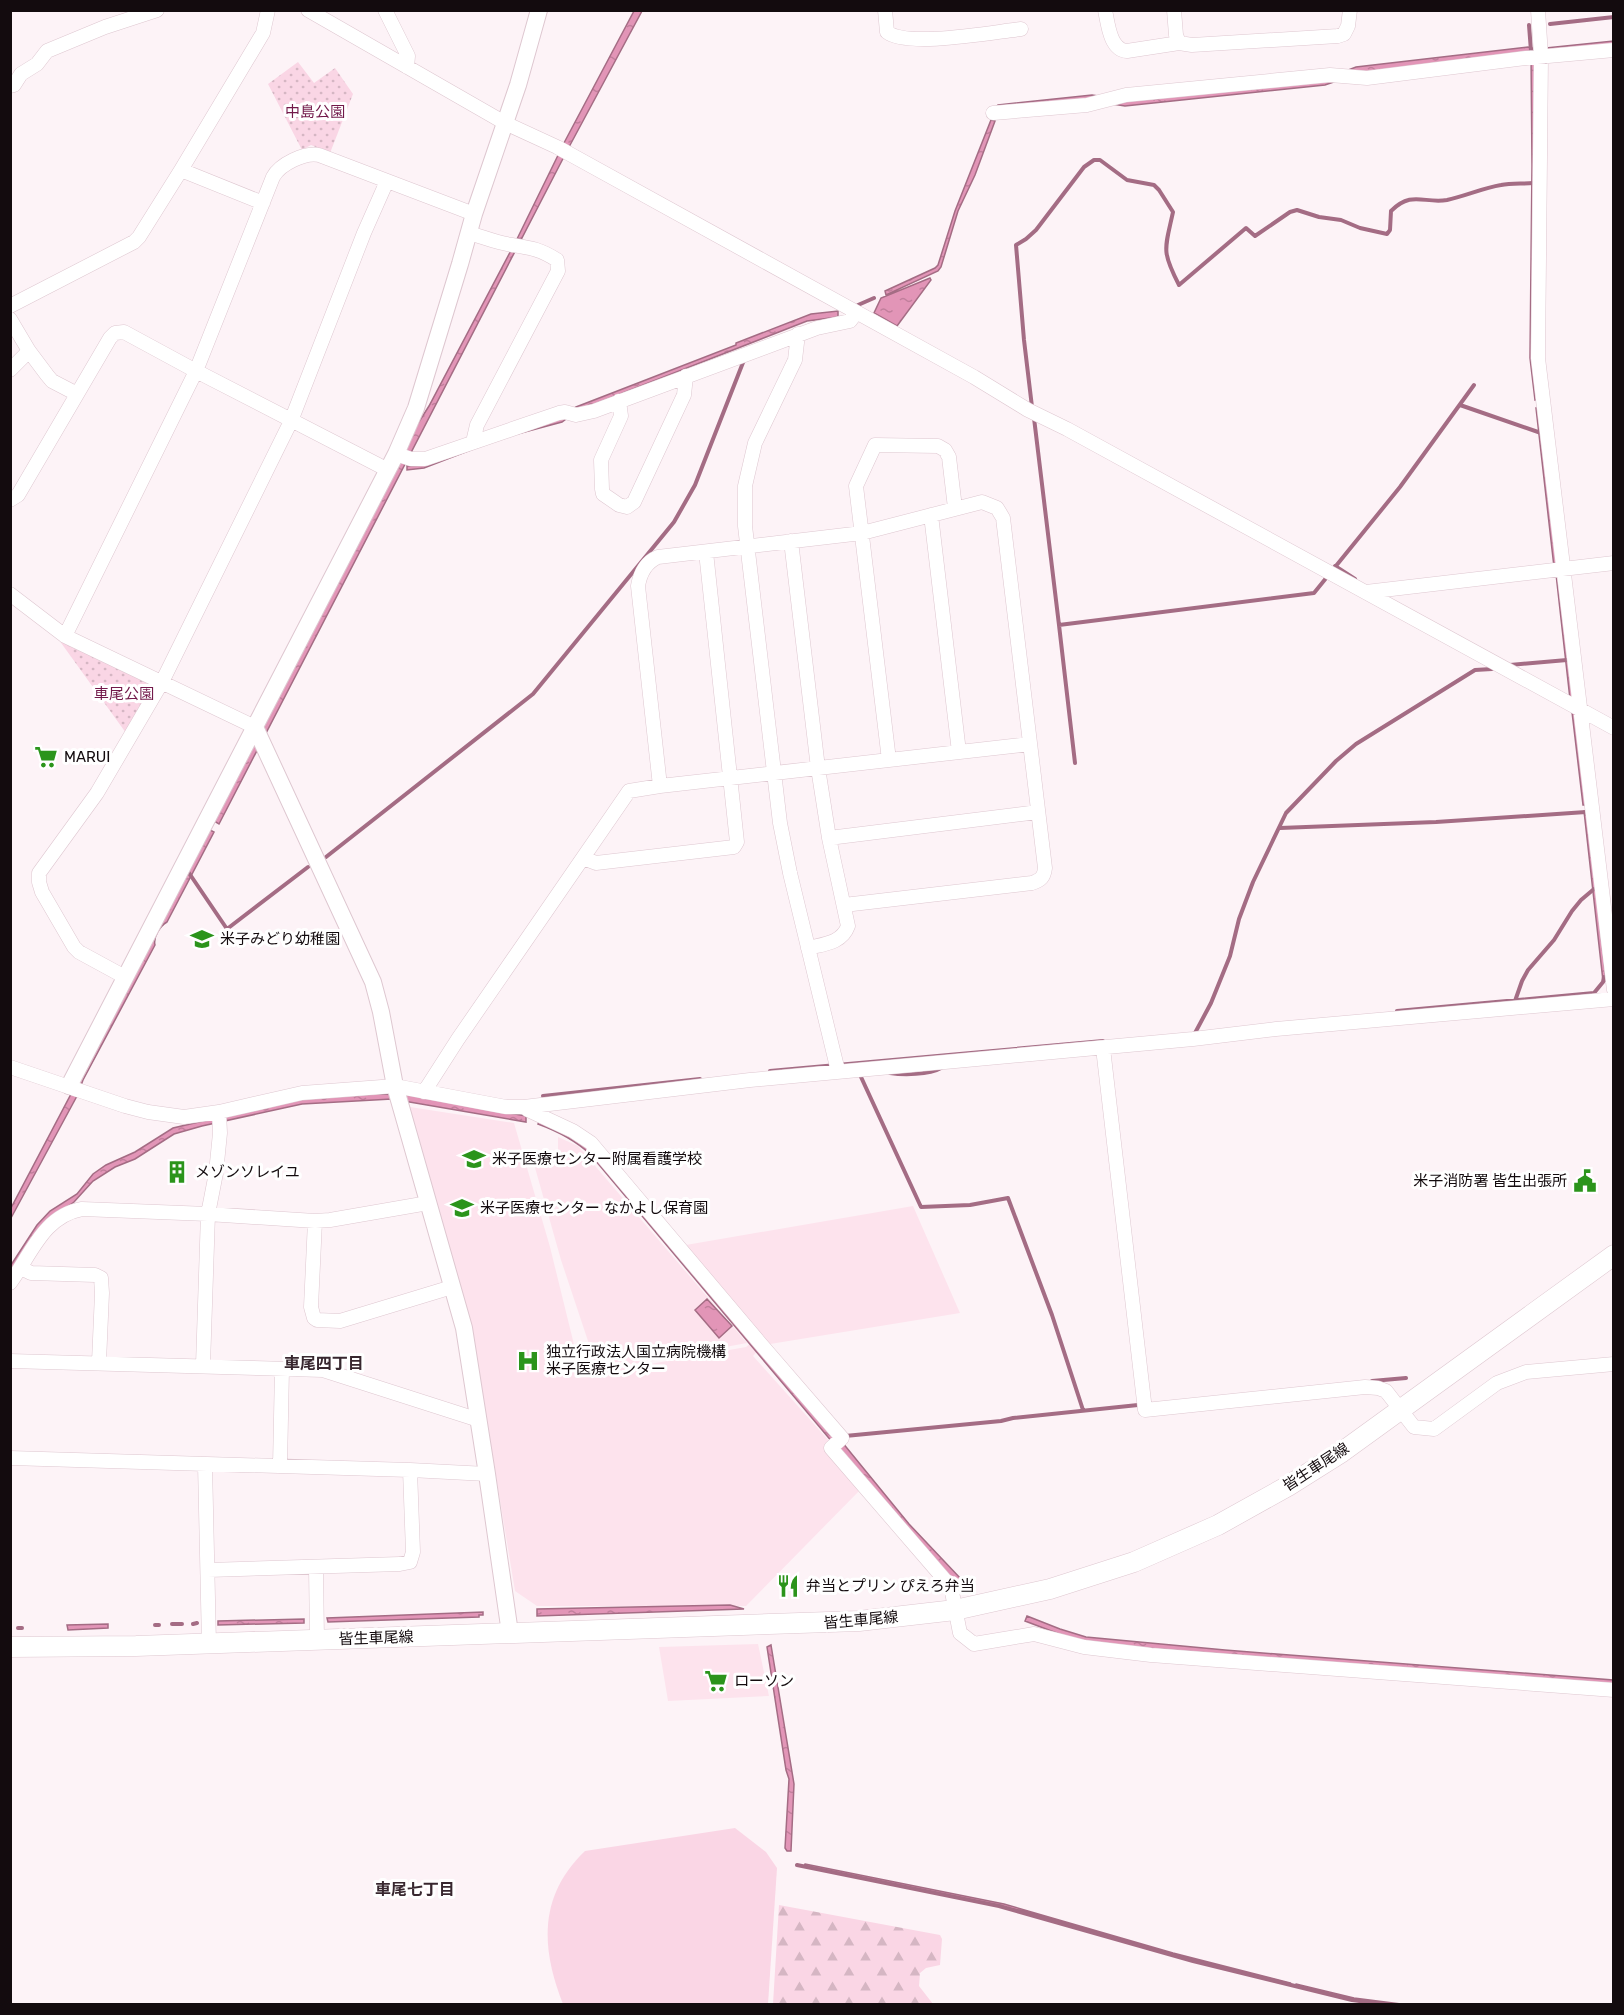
<svg xmlns="http://www.w3.org/2000/svg" width="1624" height="2015" viewBox="0 0 1624 2015" font-family="Rubik,'Noto Sans JP',sans-serif">
<style>
.built{fill:#fde3ed}
.green{fill:#fad6e5}
.forest{fill:url(#forest-firs)}
.park{fill:url(#park-dots)}
.water{fill:url(#water-ripples);stroke:#a46c84;stroke-width:1.5}
.lines{fill:none;stroke-linecap:round;stroke-linejoin:round}
.stream{stroke:#a46c84;stroke-width:4}
.minor-casing{stroke:#dec7d0;stroke-width:15}
.tertiary-casing{stroke:#dec7d0;stroke-width:18}
.secondary-casing{stroke:#dec7d0;stroke-width:21}
.minor{stroke:#fff;stroke-width:14}
.tertiary{stroke:#fff;stroke-width:16}
.secondary{stroke:#fff;stroke-width:20}
.labels{text-anchor:middle;dominant-baseline:central;stroke-width:6;stroke-linejoin:round;paint-order:stroke}
.park-label{font-size:15px;fill:#72194a;stroke:#fff}
.poi-label{font-size:15px;fill:#130b0e;stroke:#fff;text-anchor:start}
.street-label{font-size:15px;fill:#130b0e;stroke:#fff}
.neighbourhood-label{font-size:16px;font-weight:bold;fill:#38272f;stroke:#fff}
</style>
<defs>
<pattern id="forest-firs" width="22" height="20" patternUnits="userSpaceOnUse" patternTransform="scale(1.5)"><rect width="22" height="20" fill="#fad6e5"/><path d="M5 1l3.5 6h-7zM16 11l3.5 6h-7z" fill="#d5b6c3"/></pattern>
<pattern id="park-dots" width="8" height="8" patternUnits="userSpaceOnUse" patternTransform="scale(1.5)"><rect width="8" height="8" fill="#fad6e5"/><path d="M2 2h.1M6 6h.1" fill="none" stroke="#d5b6c3" stroke-width="1.8" stroke-linecap="round"/></pattern>
<pattern id="water-ripples" width="26" height="14" patternUnits="userSpaceOnUse" patternTransform="scale(1.5)"><rect width="26" height="14" fill="#e295b7"/><path d="M2 4q2-2 4 0t4 0M15 11q2-2 4 0t4 0" fill="none" stroke="#c17f9c"/></pattern>
</defs>
<rect width="100%" height="100%" fill="#fdf3f7"/>
<!-- built -->
<path class="built" d="M 410,1107 L 514,1123 L 550,1247 L 581,1373 L 639,1366 L 746,1347 L 755,1340 L 761,1347 L 753,1356 L 830,1442 L 862,1488 L 746,1606 L 537,1606 L 515,1591 L 470,1318 L 448,1245 Z
M 558,1137 L 578,1146 L 747,1343 L 595,1371 L 589,1344 L 561,1260 L 534,1164 L 558,1158 Z
M 913,1206 L 960,1313 L 764,1345 L 680,1246 Z
M 758,1644 L 769,1696 L 668,1701 L 659,1647 Z"/>
<!-- green -->
<path class="green" d="M 735,1828 L 766,1852 L 777,1868 L 768,2004 L 563,2004 C 541,1948 538,1896 585,1851 Z"/>
<!-- forest -->
<path class="forest" d="M 779,1905 L 940,1935 L 942,1939 L 940,1965 L 926,1968 L 920,1973 L 919,1986 L 933,2004 L 773,2004 Z"/>
<!-- park -->
<path class="park" d="M 298,62 L 314,83 L 335,68 L 353,94 L 330,153 L 311,145 L 302,150 L 268,84 Z
M 59,640 L 146,682 L 150,692 L 126,733 Z"/>
<!-- water -->
<path class="water" d="M 634,11 L 642,11 L 569,147 L 219,824 L 214,821 L 415,428 L 429,406 L 517,239 L 565,141 Z
M 1613,41 L 1613,46 L 1546,55 L 1538,399 L 1535,400 L 1530,358 L 1532,166 L 1531,54 L 1357,74 L 1325,85 L 1125,106 L 1093,101 L 996,107 L 998,105 L 1092,95 L 1125,100 L 1325,79 L 1356,67 L 1528,47 L 1536,49 Z
M 991,120 L 995,121 L 975,175 L 958,211 L 941,267 L 938,271 L 886,295 L 885,291 L 935,268 L 938,265 L 955,211 Z
M 930,278 L 931,280 L 897,326 L 874,313 L 881,298 Z
M 838,311 L 838,317 L 807,321 L 577,411 L 562,422 L 499,439 L 424,468 L 407,470 L 407,466 L 425,465 L 559,418 L 576,407 L 736,345 L 736,343 L 811,314 Z
M 1536,408 L 1539,408 L 1558,566 L 1554,567 Z
M 1556,574 L 1558,574 L 1573,699 L 1570,699 Z
M 1572,712 L 1575,712 L 1586,805 L 1583,805 Z
M 1587,810 L 1606,981 L 1603,981 L 1584,811 Z
M 210,830 L 214,832 L 167,922 C 160,926 153,937 155,945 L 83,1080 L 77,1096 L 11,1218 L 11,1208 Z
M 378,1094 L 409,1095 L 526,1116 L 526,1122 L 392,1099 L 302,1104 L 202,1126 L 174,1134 L 135,1159 L 115,1167 L 93,1181 L 74,1202 L 43,1224 L 11,1274 L 11,1265 L 37,1225 L 50,1211 L 77,1194 L 93,1174 L 106,1165 L 135,1152 L 173,1128 L 303,1098 Z
M 540,1119 L 591,1147 L 833,1431 L 909,1524 L 962,1580 L 958,1586 L 870,1487 L 590,1154 C 575,1140 557,1131 538,1124 Z
M 707,1299 L 732,1326 L 719,1338 L 695,1310 Z
M 730,1605 L 744,1609 L 537,1616 L 537,1609 Z
M 483,1612 L 483,1615 L 479,1615 L 479,1617 L 328,1622 L 327,1618 Z
M 1027,1616 L 1060,1629 L 1086,1637 L 1225,1650 L 1613,1680 L 1613,1685 L 1083,1643 L 1025,1621 Z
M 304,1619 L 304,1623 L 218,1625 L 218,1621 Z
M 108,1624 L 108,1628 L 68,1630 L 67,1625 Z
M 771,1645 L 794,1784 L 791,1851 L 787,1851 L 785,1848 L 789,1779 L 786,1770 L 767,1647 Z
M 805,1864 L 1004,1904 L 1173,1953 L 1290,1983 L 1289,1984 L 1175,1955 L 1023,1911 L 804,1866 Z
M 1296,1984 L 1354,1998 L 1401,2004 L 1352,1999 L 1295,1986 Z"/>
<g class="lines">
<!-- stream -->
<path class="stream" d="M 1550,24 L 1614,17
M 1529,25 L 1531,51
M 858,305 L 874,298
M 1460,405 L 1541,433
M 1032,407 L 1024,340 L 1016,245 L 1026,239 L 1036,230 L 1084,167 L 1094,160 L 1100,160 L 1127,180 L 1154,185 L 1159,190 L 1173,212 C 1165,249 1161,250 1179,285 L 1246,228 L 1255,236 L 1290,212 L 1297,210 L 1319,217 L 1341,220 L 1360,228 L 1387,234 L 1390,230 L 1391,211 C 1412,190 1424,204 1447,200 C 1465,196 1483,188 1501,185 C 1511,183 1523,184 1533,183
M 1034,418 L 1059,625
M 1335,566 L 1355,579
M 1510,665 L 1567,660
M 1075,763 L 1059,625 L 1314,593 L 1400,487 L 1474,385
M 1280,828 L 1436,822 L 1586,812 L 1586,814
M 326,857 L 533,694 L 674,522 L 695,485 L 744,360
M 189,873 L 227,929 L 308,867
M 1515,1001 L 1522,981 L 1528,970 L 1554,940 L 1572,911 L 1581,900 L 1594,889
M 1397,1011 L 1594,993 L 1603,982 L 1604,977
M 1195,1033 L 1211,1003 L 1230,956 L 1239,919 L 1253,882 L 1286,813 L 1336,761 L 1356,744 L 1475,670 L 1492,669
M 770,1071 L 1103,1041
M 890,1073 C 903,1075 929,1075 941,1068
M 861,1077 L 921,1207 L 970,1205 L 1008,1198 L 1052,1315 L 1083,1410
M 543,1096 L 700,1079
M 1372,1381 L 1406,1378
M 845,1436 L 1001,1421 L 1013,1418 L 1138,1405
M 172,1624 L 182,1624
M 193,1624 L 197,1623
M 155,1625 L 159,1625
M 18,1628 L 22,1628
M 797,1865 L 999,1906 L 1193,1961 L 1352,2000 L 1382,2004"/>
<!-- minor casing -->
<g class="minor-casing">
<path id="minor" d="M 308,10 L 505,123 L 557,147 L 974,377 L 1028,410 L 1067,429 L 1614,728
M 385,10 L 408,56 L 407,67
M 885,10 L 887,32 C 907,48 993,32 1021,29
M 1105,10 C 1108,24 1110,50 1127,51 L 1179,43
M 1174,10 L 1176,35 L 1179,43 L 1192,45 L 1338,36 L 1344,34 L 1348,26 L 1350,10
M 1538,10 L 1541,56 L 1538,358 L 1614,990
M 10,86 L 14,85 L 21,74 L 37,64 L 47,51 L 105,27 L 157,10
M 993,113 L 1087,105 L 1126,95 L 1330,75 L 1367,78 L 1526,58 L 1614,50
M 181,170 L 263,203
M 469,233 C 483,237 497,243 512,245 C 531,248 540,249 557,260 L 558,271 L 477,425 L 473,442
M 10,306 L 134,242 L 139,237 L 181,170 L 263,33 L 268,10
M 10,319 L 29,351 L 47,375 L 52,381 L 77,394
M 798,334 L 795,360 L 755,443 L 745,486 L 745,526 L 780,823 L 790,873 L 838,1071
M 10,370 L 29,351
M 619,401 L 621,416 L 601,460 L 602,489 L 603,494 L 619,505 L 627,507 L 634,502 L 684,395 L 686,376
M 396,454 L 411,459 L 425,459 L 559,413 L 565,412 L 576,415 L 594,411 L 817,328 L 850,321 L 856,313
M 10,500 L 18,495 L 110,338 L 115,333 L 124,332 L 196,371 L 388,470
M 931,515 L 959,752
M 791,541 L 818,768 L 829,838 L 848,926 C 842,943 824,944 808,948
M 1366,592 L 1614,563
M 10,594 L 65,636 L 255,727
M 65,636 L 196,371 L 273,177 C 280,164 305,152 319,155 L 474,214
M 889,760 L 856,486 L 875,445 L 938,446 L 945,450 L 949,457 L 955,508
M 660,786 L 638,586 C 640,574 646,562 658,557 L 862,533 L 982,502 L 997,508 L 1003,518 L 1045,868 C 1044,877 1041,880 1032,883 L 844,905
M 829,838 L 1038,812
M 583,858 L 596,863 L 734,847 L 737,842 L 706,552
M 125,977 L 79,952 L 74,947 L 42,892 L 39,882 L 39,873 L 97,793 L 162,682 L 291,421 L 364,233 L 387,181
M 1103,1048 L 1145,1410 L 1365,1387 L 1378,1388 L 1386,1391 L 1414,1427 L 1434,1429 L 1497,1383 L 1526,1372 L 1614,1364
M 10,1067 L 125,1106 L 148,1112 L 184,1117 L 219,1112 L 302,1093 L 395,1086 L 506,1107 L 524,1107 L 750,1080 L 1193,1039 L 1276,1029 L 1614,999
M 424,1092 L 458,1039 L 629,791 L 660,786 L 1030,744
M 524,1107 L 528,1110 L 573,1131 L 591,1143 L 759,1342 L 842,1438 L 831,1448 L 951,1587 L 960,1633 L 974,1644 L 1034,1634 L 1084,1647 L 1151,1655 L 1614,1690
M 315,1221 L 311,1307 L 314,1318 L 317,1320 L 340,1321 L 452,1287
M 21,1268 L 31,1273 L 95,1275 L 101,1278 L 102,1293 L 99,1362
M 10,1283 C 31,1255 43,1216 82,1209 L 208,1214 L 315,1221 L 330,1220 L 428,1203
M 10,1361 L 323,1370 L 479,1420
M 203,1365 L 208,1214 L 216,1173 L 220,1133 L 219,1112
M 10,1458 L 410,1470 L 487,1474
M 205,1464 L 209,1644
M 280,1466 L 282,1369
M 316,1567 L 317,1640
M 208,1570 L 400,1564 L 410,1562 L 413,1552 L 410,1470"/>
</g>
<!-- tertiary casing -->
<g class="tertiary-casing">
<path id="tertiary" d="M 255,727 L 373,982 L 381,1012 L 395,1086 L 464,1328 L 487,1474 L 510,1633
M 69,1086 L 396,454 L 416,408 L 460,264 L 474,214 L 518,85 L 539,10"/>
</g>
<!-- secondary casing -->
<g class="secondary-casing">
<path id="secondary" d="M 10,1647 L 136,1646 L 859,1621 L 955,1610 L 1050,1589 L 1134,1562 L 1218,1525 L 1288,1486 L 1342,1452 L 1614,1255"/>
</g>
<!-- minor -->
<use href="#minor" class="minor"/>
<!-- tertiary -->
<use href="#tertiary" class="tertiary"/>
<!-- secondary -->
<use href="#secondary" class="secondary"/>
</g>
<!-- icons -->
<defs>
<g id="supermarket-bare" transform="scale(1.8)"><path d="M-6-5.5h2.5l.6 2H6L4.5 2H-2.5L-4.4-4H-6ZM-1.5 3.2a1.3 1.3 0 1 0 .1 0ZM3 3.2a1.3 1.3 0 1 0 .1 0Z" fill="#2b941b" stroke="#fff" stroke-width="2.5" paint-order="stroke"/></g>
<g id="school-bare" transform="scale(1.8)"><path d="M0-5L7-2L0 1L-7-2ZM-4 1L0 2.5L4 1V4Q0 6-4 4Z" fill="#2b941b" stroke="#fff" stroke-width="2.5" paint-order="stroke"/></g>
<g id="building-bare" transform="scale(1.8)"><path d="M-4-6H4V6H1V3H-1V6H-4ZM-2.5-4.3h1.7v1.8h-1.7ZM.8-4.3h1.7v1.8H.8ZM-2.5-1h1.7V.8h-1.7ZM.8-1h1.7V.8H.8Z" fill="#2b941b" stroke="#fff" stroke-width="2.5" paint-order="stroke"/></g>
<g id="civic-bare" transform="scale(1.8)"><path d="M-.6-6.5H3V-4.5H.6V-3L4-1V1h2V6H-6V1h2V-1L-.6-3ZM-1.2 2.5V6h2.4V2.5Z" fill="#2b941b" stroke="#fff" stroke-width="2.5" paint-order="stroke"/></g>
<g id="hospital-bare" transform="scale(1.8)"><path d="M-5-5h3v3.5h4V-5h3V5h-3V1.5h-4V5h-3Z" fill="#2b941b" stroke="#fff" stroke-width="2.5" paint-order="stroke"/></g>
<g id="restaurant-bare" transform="scale(1.8)"><path d="M-5-6h1v4h1v-4h1v4h1v-4h1v5L-1.5 .5V6h-2V.5L-5-1ZM5-6V6H3V1.5H1.5Q1.5-4 5-6Z" fill="#2b941b" stroke="#fff" stroke-width="2.5" paint-order="stroke"/></g>
</defs>
<g fill-rule="evenodd">
<use href="#supermarket-bare" x="46" y="757"/>
<use href="#school-bare" x="202" y="939"/>
<use href="#school-bare" x="474" y="1159"/>
<use href="#building-bare" x="177" y="1172"/>
<use href="#civic-bare" x="1585" y="1181"/>
<use href="#school-bare" x="462" y="1208"/>
<use href="#hospital-bare" x="528" y="1361"/>
<use href="#restaurant-bare" x="788" y="1586"/>
<use href="#supermarket-bare" x="716" y="1681"/>
</g>
<g class="labels">
<!-- park labels -->
<g class="park-label">
<text x="315" y="112">中島公園</text>
<text x="124" y="694">車尾公園</text>
</g>
<!-- poi labels -->
<g class="poi-label">
<text x="64" y="757">MARUI</text>
<text x="220" y="939">米子みどり幼稚園</text>
<text x="492" y="1159">米子医療センター附属看護学校</text>
<text x="195" y="1172">メゾンソレイユ</text>
<text x="1567" y="1181" text-anchor="end">米子消防署 皆生出張所</text>
<text x="480" y="1208">米子医療センター なかよし保育園</text>
<text x="546" y="1352">独立行政法人国立病院機構<tspan x="546" dy="17">米子医療センター</tspan></text>
<text x="806" y="1586">弁当とプリン ぴえろ弁当</text>
<text x="734" y="1681">ローソン</text>
</g>
<!-- street labels -->
<g class="street-label">
<text transform="translate(1316 1467) rotate(-33)">皆生車尾線</text>
<text transform="translate(861 1620) rotate(-5)">皆生車尾線</text>
<text transform="translate(376 1638) rotate(-2)">皆生車尾線</text>
</g>
<!-- neighbourhood labels -->
<g class="neighbourhood-label">
<text x="324" y="1363">車尾四丁目</text>
<text x="415" y="1889">車尾七丁目</text>
</g>
</g>
<!-- border -->
<rect width="1624" height="2015" fill="none" stroke="#130b0e" stroke-width="24"/>
</svg>
